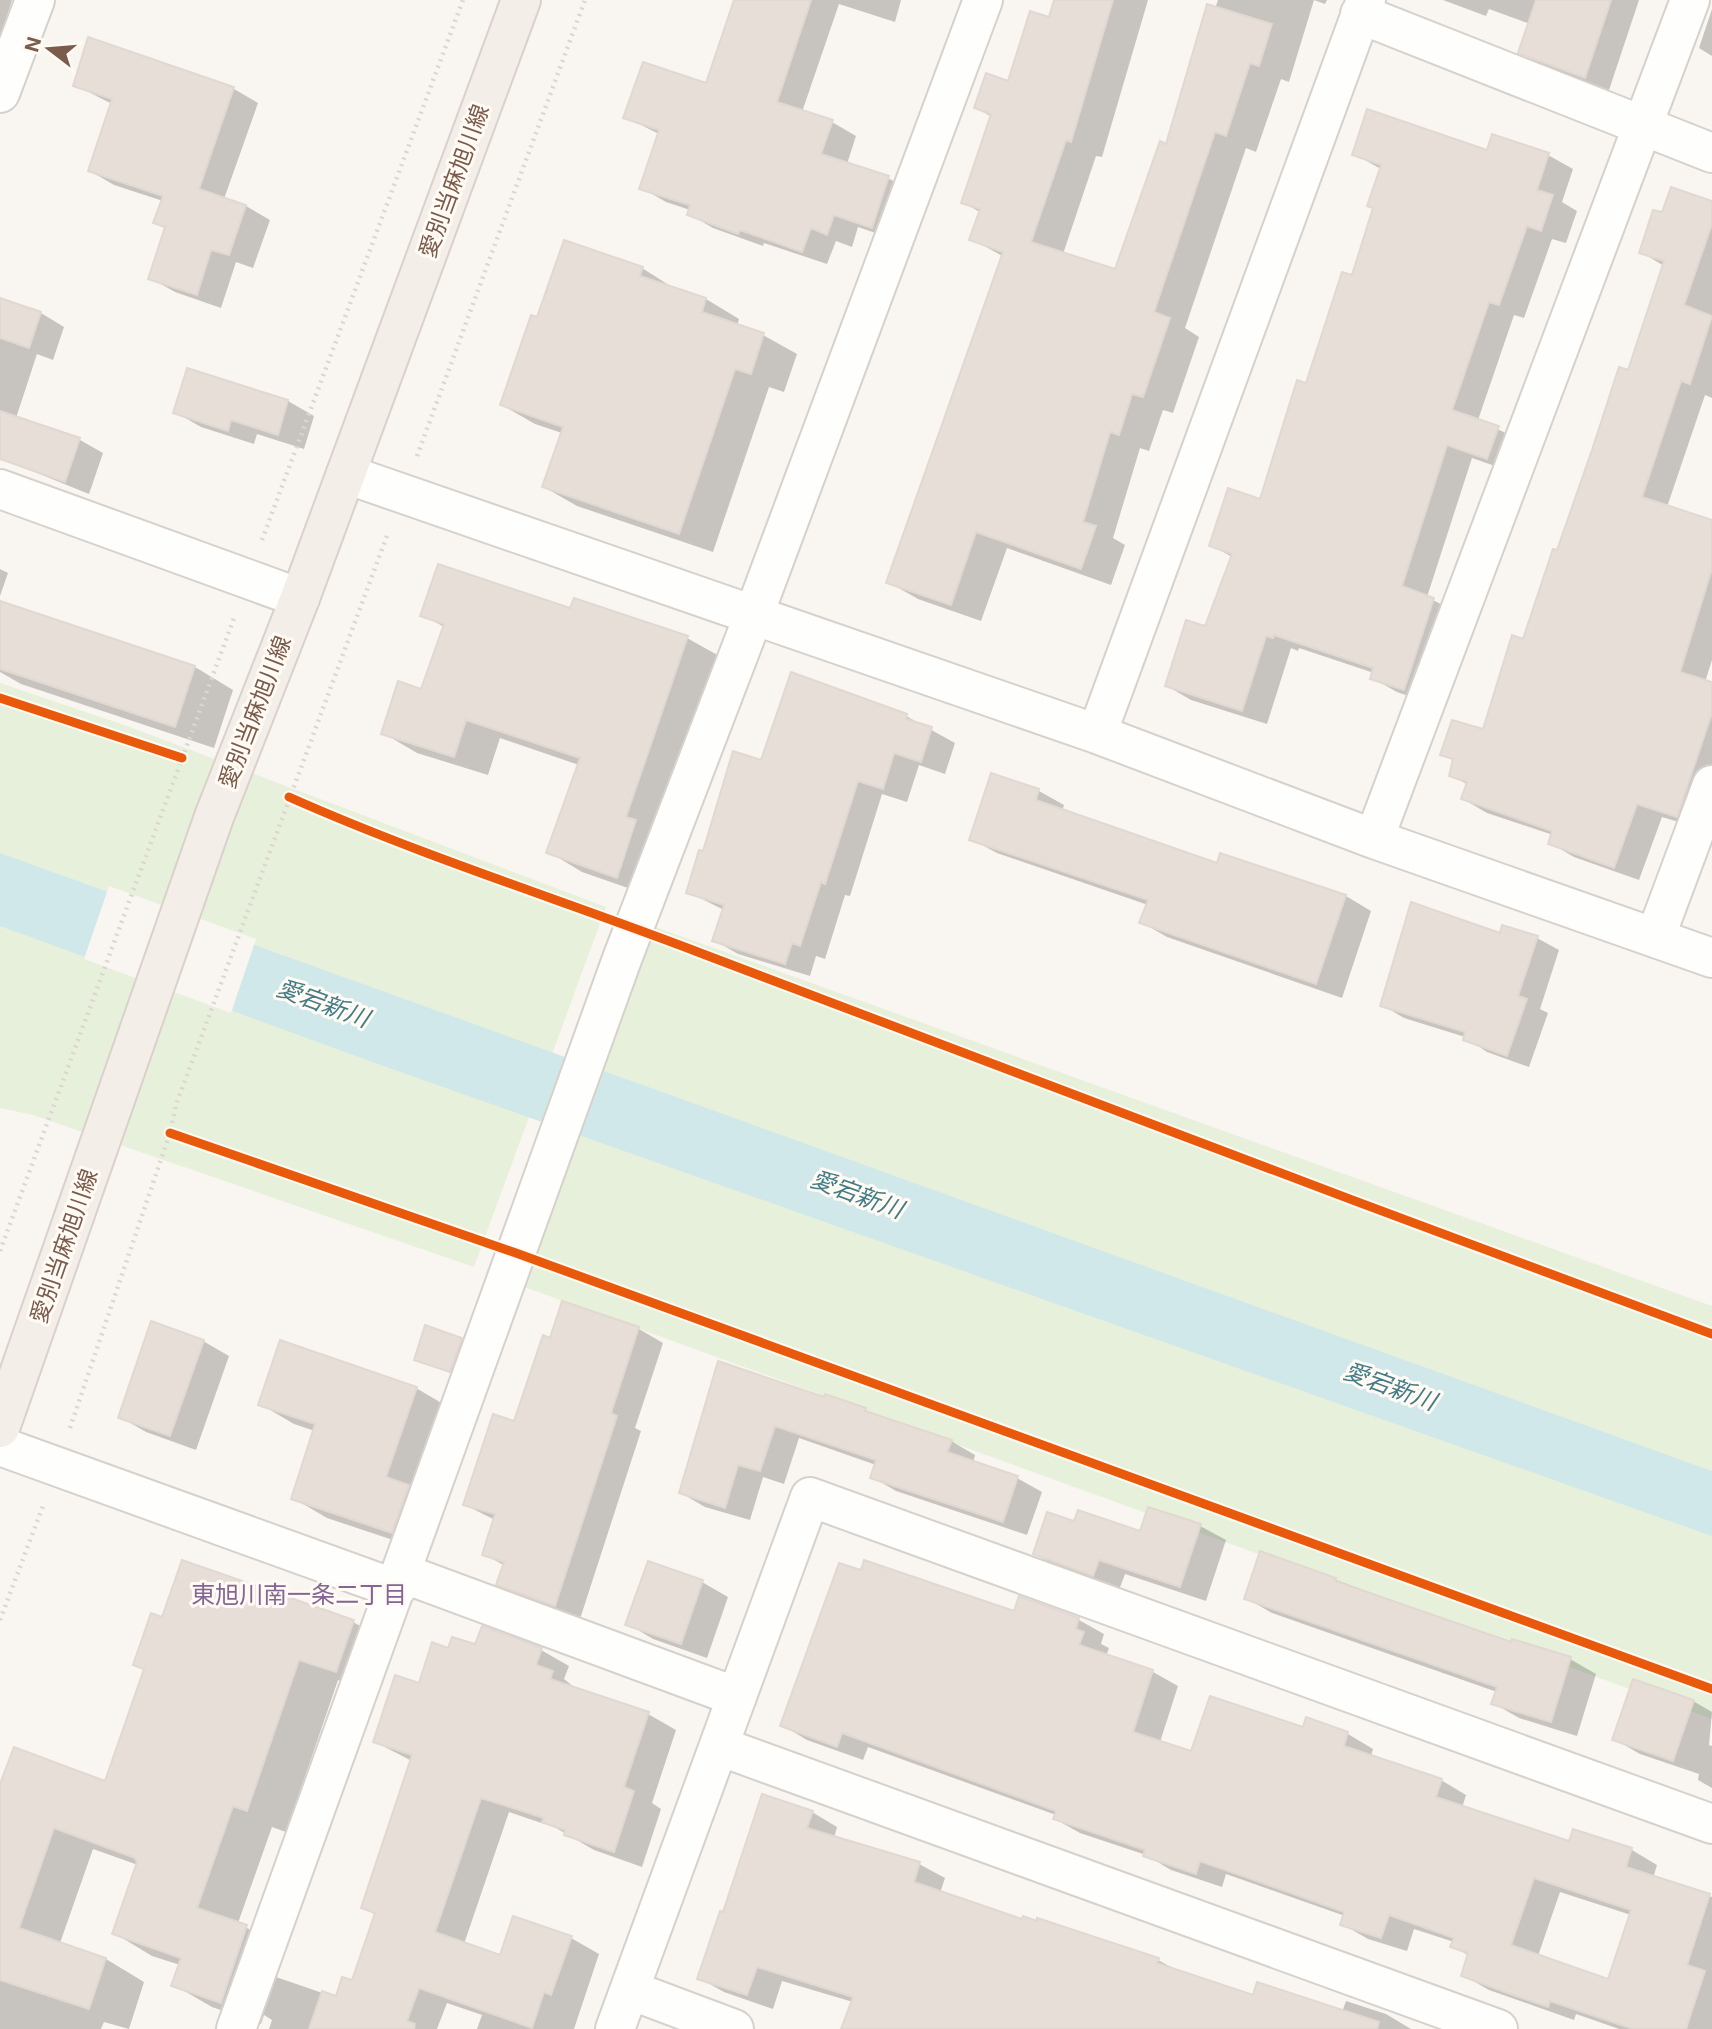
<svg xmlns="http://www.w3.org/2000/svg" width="1712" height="2029" viewBox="0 0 1712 2029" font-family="Inter,'Noto Sans JP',sans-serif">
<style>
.green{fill:#e7f0db}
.water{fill:#d0e8ea}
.pier{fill:#f9f5f0}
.shadow{fill:#0003;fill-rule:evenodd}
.building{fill:#e6ded7;stroke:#e2d8d2;stroke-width:2;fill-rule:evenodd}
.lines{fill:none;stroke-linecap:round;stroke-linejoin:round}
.street-casing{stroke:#d7d1cb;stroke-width:42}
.primary-casing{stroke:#dad1cc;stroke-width:42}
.path{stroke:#dcd5d0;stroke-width:4.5;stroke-dasharray:2 5;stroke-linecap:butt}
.street{stroke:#fefefd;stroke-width:38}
.primary{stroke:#f3eee8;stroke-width:38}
.cycleway-casing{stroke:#fffaf3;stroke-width:13}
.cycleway{stroke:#e8590c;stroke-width:9}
.labels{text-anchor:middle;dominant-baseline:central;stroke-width:6;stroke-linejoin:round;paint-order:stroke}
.street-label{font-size:23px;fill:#7a5c4d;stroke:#fffaf3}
.water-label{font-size:24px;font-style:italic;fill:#437c86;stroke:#fffaf3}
.neighbourhood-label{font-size:24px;fill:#846695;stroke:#fffaf3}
</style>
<rect width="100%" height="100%" fill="#f9f5f0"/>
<!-- green -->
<path class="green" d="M 0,683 L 127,726 L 606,907 L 474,1267 L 33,1115 L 0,1108 Z
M 644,923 L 1712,1306 L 1712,1719 L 519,1285 Z"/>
<!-- water -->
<path class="water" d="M 0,853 L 1712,1471 L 1712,1536 L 364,1059 L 0,926 Z"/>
<!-- pier -->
<path class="pier" d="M 109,886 L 256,939 L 231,1013 L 84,959 Z"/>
<!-- shadow -->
<path class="shadow" d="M 0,0 L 12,0 L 0,39 Z
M 762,0 L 901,0 L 895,22 L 839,4 L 802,112 L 832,122 L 856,136 L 847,164 L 888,178 L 912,192 L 896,240 L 858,227 L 852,247 L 836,241 L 827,264 L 764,243 L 763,246 L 713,228 L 689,214 L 690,210 L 666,202 L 642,188 L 659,134 L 625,117 L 707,85 Z
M 1056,0 L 1148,0 L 1102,157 L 1096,156 L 1063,254 L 1116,271 L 1167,146 L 1218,0 L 1327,0 L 1325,4 L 1314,0 L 1289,82 L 1281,79 L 1256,152 L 1246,148 L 1185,328 L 1199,337 L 1173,413 L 1163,410 L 1149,451 L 1140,448 L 1113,538 L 1125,545 L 1111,585 L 1007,548 L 981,621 L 918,599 L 888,582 L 1004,257 L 972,239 L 981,213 L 963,202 L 992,117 L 976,108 L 1009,83 L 1050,19 Z
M 1443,0 L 1639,0 L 1609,90 L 1544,66 L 1520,52 L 1530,24 L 1489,9 L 1486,16 Z
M 1712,9 L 1712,56 L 1699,48 Z
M 89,39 L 234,89 L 258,103 L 224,199 L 246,206 L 270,220 L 253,268 L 236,262 L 221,308 L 175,292 L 150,278 L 167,229 L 156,223 L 163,201 L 114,185 L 90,171 L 112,104 L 75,85 Z
M 1488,152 L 1548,155 L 1573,169 L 1562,202 L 1577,211 L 1566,243 L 1552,239 L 1524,318 L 1514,315 L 1478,420 L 1523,441 L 1512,472 L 1472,458 L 1427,597 L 1458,613 L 1429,703 L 1397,692 L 1372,678 L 1374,673 L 1299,648 L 1298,651 L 1291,648 L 1267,724 L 1191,700 L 1167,686 L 1206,628 L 1232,557 L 1211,545 L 1261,501 L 1353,277 L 1375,208 L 1381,169 L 1354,154 Z
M 1712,203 L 1712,398 L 1705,395 L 1667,507 L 1712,522 L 1712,660 L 1705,682 L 1712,684 L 1712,799 L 1702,829 L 1662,817 L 1639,880 L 1574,857 L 1550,843 L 1553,835 L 1487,813 L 1463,799 L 1468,785 L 1451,775 L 1455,761 L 1443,754 L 1484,732 L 1524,641 L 1629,372 L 1664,266 L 1641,252 L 1663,214 Z
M 642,268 L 675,289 L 706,299 L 739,319 L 737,326 L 763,335 L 797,354 L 784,392 L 769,387 L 713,552 L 577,506 L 544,487 L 562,433 L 535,424 L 502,405 L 538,319 Z
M 0,300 L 41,313 L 64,327 L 53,360 L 37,354 L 16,418 L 80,440 L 103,453 L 89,494 L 0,458 Z
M 189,370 L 288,401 L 314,416 L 304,449 L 257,434 L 254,444 L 201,427 L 175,412 Z
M 0,569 L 8,573 L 0,596 Z
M 0,603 L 195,667 L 233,690 L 214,748 L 21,684 L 0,672 Z
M 571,611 L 687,638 L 721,657 L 651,896 L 582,872 L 549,852 L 579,765 L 500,738 L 488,775 L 417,753 L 383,733 L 422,691 L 444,627 L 423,615 Z
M 906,716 L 955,743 L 945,774 L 919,765 L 907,802 L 882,794 L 850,896 L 845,895 L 825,959 L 816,956 L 810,976 L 738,954 L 714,940 L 724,910 L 688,892 L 704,854 L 762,762 Z
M 992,776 L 1039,791 L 1064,805 L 1062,811 L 1218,865 L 1255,868 L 1256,865 L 1346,896 L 1371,911 L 1342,998 L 1167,937 L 1141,922 L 1148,905 L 997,853 L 971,839 Z
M 1501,935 L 1537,938 L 1559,950 L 1540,1009 L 1548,1013 L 1529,1067 L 1487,1052 L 1465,1037 L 1404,1018 L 1382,1005 Z
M 563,1303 L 639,1329 L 663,1343 L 635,1428 L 641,1431 L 580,1619 L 523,1598 L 498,1584 L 505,1566 L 484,1554 L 495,1520 L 465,1505 L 515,1423 L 551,1340 Z
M 461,1339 L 474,1347 L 463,1378 L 416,1359 Z
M 203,1341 L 229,1356 L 196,1450 L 146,1432 L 120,1417 Z
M 719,1363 L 825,1399 L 826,1396 L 951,1441 L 975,1455 L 973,1463 L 1017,1478 L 1042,1492 L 1027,1535 L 896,1491 L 872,1477 L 876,1465 L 799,1438 L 784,1484 L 763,1477 L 750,1520 L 705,1507 L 681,1493 Z
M 416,1388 L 450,1408 L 426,1551 L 327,1518 L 293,1498 L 315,1431 L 294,1424 L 260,1404 Z
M 1200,1526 L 1226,1540 L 1206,1601 L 1125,1574 L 1119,1590 L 1061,1569 L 1035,1554 Z
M 1262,1553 L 1512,1644 L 1570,1659 L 1596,1674 L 1577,1736 L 1519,1718 L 1493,1703 L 1497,1692 L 1272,1613 L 1246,1598 Z
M 702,1582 L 728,1597 L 707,1658 L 653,1639 L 628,1624 Z
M 1020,1598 L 1079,1620 L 1104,1634 L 1101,1644 L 1109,1648 L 1106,1656 L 1153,1672 L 1178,1686 L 1160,1742 L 1192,1753 L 1304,1729 L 1307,1720 L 1348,1734 L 1373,1749 L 1371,1756 L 1441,1780 L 1466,1795 L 1462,1808 L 1570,1843 L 1574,1831 L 1632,1850 L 1657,1865 L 1653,1878 L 1712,1897 L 1712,2029 L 1619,2029 L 1576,2014 L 1574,2020 L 1489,1990 L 1463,1975 L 1469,1956 L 1453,1946 L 1454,1942 L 1414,1929 L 1407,1951 L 1368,1939 L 1342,1924 L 1345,1916 L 1226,1874 L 1222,1887 L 1171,1870 L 1146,1855 L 1080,1833 L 1055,1819 L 1056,1815 L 868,1747 L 863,1760 L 807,1740 L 782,1725 L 1015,1613 ZM 1560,1892 L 1631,1915 L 1610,1982 L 1538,1956 Z
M 163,1619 L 353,1622 L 392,1644 L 375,1693 L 338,1680 L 286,1832 L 272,1827 L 238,1923 L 285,1949 L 276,1977 L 337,1998 L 354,1982 L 376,1915 L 363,1907 L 412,1761 L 375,1742 L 449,1650 L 476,1647 L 541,1650 L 569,1666 L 564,1679 L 579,1691 L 648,1714 L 676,1730 L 652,1803 L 661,1809 L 642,1867 L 594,1850 L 556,1828 L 509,1812 L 464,1944 L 501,1957 L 571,1938 L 599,1954 L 574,2029 L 477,2029 L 482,2015 L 447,2003 L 437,2029 L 269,2029 L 272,2020 L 264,2015 L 261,2024 L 212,2007 L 174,1985 L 180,1965 L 152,1956 L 114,1933 L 138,1865 L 93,1849 L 60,1943 L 106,1959 L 144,1982 L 129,2029 L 104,2022 L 101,2029 L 0,2029 L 0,1789 L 106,1783 L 146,1671 L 135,1665 Z
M 1693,1701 L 1712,1712 L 1709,1745 L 1712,1746 L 1712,1788 L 1698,1780 L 1699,1774 L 1640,1754 L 1614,1739 Z
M 812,1812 L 837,1827 L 834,1838 L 919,1864 L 945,1878 L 940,1893 L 1023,1921 L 1158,1960 L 1182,1973 L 1255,1997 L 1342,2012 L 1346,2001 L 1386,2014 L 1411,2029 L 844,2029 L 853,2002 L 782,1981 L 773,2009 L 724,1992 L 699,1978 L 724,1914 Z"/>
<!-- building -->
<path class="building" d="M 734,0 L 811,0 L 777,102 L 833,120 L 821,154 L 889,176 L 872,228 L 834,215 L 827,235 L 811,228 L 802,252 L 740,230 L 738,234 L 687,215 L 690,205 L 639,189 L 659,130 L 623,118 L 643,62 L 706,83 Z
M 1054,0 L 1113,0 L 1071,142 L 1066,140 L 1031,242 L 1115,269 L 1160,141 L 1166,144 L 1207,4 L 1272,24 L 1259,66 L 1250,63 L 1226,136 L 1215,132 L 1154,312 L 1170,318 L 1143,397 L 1132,394 L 1119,435 L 1110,432 L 1083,522 L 1096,526 L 1081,569 L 976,532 L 951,605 L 886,583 L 1003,252 L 969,240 L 980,209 L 961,203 L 991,114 L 974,108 L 986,73 L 1008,81 L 1030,11 L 1049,17 Z
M 1536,0 L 1611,0 L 1585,78 L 1518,53 Z
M 88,37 L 234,87 L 199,189 L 246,205 L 229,255 L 211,250 L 197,295 L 148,279 L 165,227 L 153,223 L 163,196 L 88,171 L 112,99 L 73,86 Z
M 1367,109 L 1487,150 L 1492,134 L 1549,153 L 1537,190 L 1553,195 L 1541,231 L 1527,226 L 1499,305 L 1489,302 L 1452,410 L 1499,426 L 1487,459 L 1447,445 L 1402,586 L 1434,598 L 1404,690 L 1370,679 L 1373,668 L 1274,635 L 1273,638 L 1266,636 L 1242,711 L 1165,686 L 1186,620 L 1205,626 L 1232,554 L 1209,546 L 1228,488 L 1260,499 L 1297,380 L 1306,383 L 1342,272 L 1352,275 L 1373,208 L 1367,206 L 1381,165 L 1352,155 Z
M 1671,187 L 1712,201 L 1712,224 L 1684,305 L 1712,316 L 1690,384 L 1681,381 L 1642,497 L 1712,520 L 1712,569 L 1680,672 L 1712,682 L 1712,713 L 1677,817 L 1637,804 L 1614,868 L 1548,844 L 1552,831 L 1461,799 L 1467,782 L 1449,776 L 1453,759 L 1440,755 L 1452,720 L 1483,729 L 1512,635 L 1523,639 L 1553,549 L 1557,550 L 1592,450 L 1619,367 L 1628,370 L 1664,261 L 1639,253 L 1653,210 L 1662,212 Z
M 564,240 L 643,267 L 640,276 L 706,298 L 702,312 L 764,333 L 751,374 L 735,369 L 679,534 L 542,487 L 563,427 L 500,405 L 531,315 L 537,317 Z
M 0,298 L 41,312 L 29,348 L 0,338 Z
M 187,368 L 288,400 L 278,435 L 231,420 L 228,431 L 173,413 Z
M 0,411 L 80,438 L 65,482 L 0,459 Z
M 438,564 L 570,608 L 574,598 L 688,636 L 626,817 L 636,820 L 617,878 L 546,853 L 580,758 L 466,720 L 454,757 L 381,734 L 398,681 L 421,689 L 444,624 L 420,616 Z
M 0,601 L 195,666 L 175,727 L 0,669 Z
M 791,672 L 907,714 L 906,719 L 932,727 L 921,762 L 894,753 L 883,789 L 858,781 L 825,884 L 821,882 L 800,946 L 792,943 L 785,964 L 712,941 L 724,905 L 686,893 L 699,850 L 703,851 L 733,751 L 761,760 Z
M 991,773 L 1039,789 L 1036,800 L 1217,863 L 1220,853 L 1346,895 L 1316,984 L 1139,923 L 1148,900 L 969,840 Z
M 1411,902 L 1500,933 L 1502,925 L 1538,936 L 1518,996 L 1527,999 L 1507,1056 L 1463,1040 L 1465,1032 L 1380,1006 Z
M 562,1301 L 639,1327 L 611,1413 L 617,1416 L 555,1606 L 496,1585 L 504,1562 L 482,1555 L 495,1514 L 463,1505 L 493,1414 L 514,1421 L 543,1335 L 550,1338 Z
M 151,1321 L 204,1340 L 170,1436 L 118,1418 Z
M 425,1325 L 462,1338 L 450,1372 L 414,1360 Z
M 280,1340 L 417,1387 L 386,1477 L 409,1485 L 392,1533 L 291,1499 L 315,1424 L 258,1405 Z
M 718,1361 L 824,1397 L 825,1394 L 866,1408 L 865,1411 L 952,1440 L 947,1452 L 1018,1476 L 1003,1522 L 870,1478 L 876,1460 L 775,1426 L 760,1471 L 738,1465 L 725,1508 L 679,1493 Z
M 1148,1507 L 1201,1524 L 1180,1587 L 1099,1560 L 1093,1576 L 1033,1554 L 1047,1512 L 1074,1521 L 1078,1510 L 1140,1531 Z
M 1260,1551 L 1336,1578 L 1335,1581 L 1511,1642 L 1512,1639 L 1571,1657 L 1551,1722 L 1491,1704 L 1497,1687 L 1244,1599 Z
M 182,1560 L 354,1620 L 336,1672 L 299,1660 L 247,1811 L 233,1806 L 197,1908 L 247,1925 L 221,2003 L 171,1986 L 181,1958 L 112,1934 L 137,1862 L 135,1858 L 54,1828 L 19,1928 L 106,1958 L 89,2009 L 0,1980 L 0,1784 L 14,1747 L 105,1781 L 144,1669 L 133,1665 L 151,1613 L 162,1617 Z
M 864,1560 L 1014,1611 L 1019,1596 L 1079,1618 L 1076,1629 L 1084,1632 L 1079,1645 L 1153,1670 L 1133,1732 L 1191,1751 L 1210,1696 L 1303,1727 L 1306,1717 L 1348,1732 L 1344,1746 L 1442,1779 L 1436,1797 L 1569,1841 L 1573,1829 L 1632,1848 L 1626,1867 L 1710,1894 L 1687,1965 L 1705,1971 L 1686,2029 L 1633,2029 L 1550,2001 L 1548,2007 L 1513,1995 L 1461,1976 L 1468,1953 L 1450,1947 L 1454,1938 L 1389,1915 L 1381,1938 L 1340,1925 L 1344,1912 L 1200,1861 L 1196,1874 L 1143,1856 L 1145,1850 L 1053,1819 L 1056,1811 L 842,1733 L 837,1747 L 780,1726 L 839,1563 L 861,1570 ZM 1534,1878 L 1631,1910 L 1608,1979 L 1511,1945 Z
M 648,1561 L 703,1580 L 681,1644 L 625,1625 Z
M 482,1626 L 542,1648 L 536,1665 L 553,1671 L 550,1679 L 649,1712 L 624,1787 L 634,1791 L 614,1852 L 564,1835 L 565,1830 L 542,1822 L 544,1818 L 481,1798 L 435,1932 L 500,1955 L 513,1916 L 572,1936 L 551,1995 L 544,1992 L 532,2028 L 419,1988 L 407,2021 L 415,2024 L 414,2029 L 309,2029 L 322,1991 L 336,1996 L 342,1977 L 352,1980 L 375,1913 L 361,1908 L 412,1755 L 373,1742 L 395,1675 L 419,1683 L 432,1642 L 448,1648 L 452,1637 L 475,1644 Z
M 1633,1679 L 1694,1700 L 1673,1761 L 1612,1740 Z
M 762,1794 L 813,1811 L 807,1828 L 920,1862 L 914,1882 L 1022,1919 L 1023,1916 L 1037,1921 L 1037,1918 L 1159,1958 L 1157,1963 L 1253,1995 L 1257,1982 L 1379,2022 L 1377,2029 L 841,2029 L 853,1997 L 757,1967 L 747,1995 L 697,1979 L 720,1911 L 723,1912 Z"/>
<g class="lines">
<!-- street casing -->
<g class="street-casing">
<path id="street" d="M 1360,14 L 1712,153
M 0,93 L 35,0
M 346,474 L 1097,734 L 1374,839 L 1712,958
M 0,489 L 300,598
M 1097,734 L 1366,0
M 1374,839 L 1690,0
M 1655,938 L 1712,785
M 0,1446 L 396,1589
M 402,1573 L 737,1697
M 719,1746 L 1498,2029
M 630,1990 L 734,2029
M 236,2029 L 622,959 L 753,617 L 983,0
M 615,2029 L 810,1497 L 1712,1824"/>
</g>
<!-- primary casing -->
<g class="primary-casing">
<path id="primary" d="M 0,1428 L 214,817 L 300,598 L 521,0"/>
</g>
<!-- path -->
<path class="path" d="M 417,456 L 585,0
M 262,540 L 463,0
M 0,1251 L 234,618
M 70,1428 L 170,1133 L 176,1105 L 388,533
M 0,1620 L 43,1506"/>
<!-- street -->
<use href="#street" class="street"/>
<!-- primary -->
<use href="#primary" class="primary"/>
<!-- cycleway casing -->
<g class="cycleway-casing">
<path id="cycleway" d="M 0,698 L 182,758
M 289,797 C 424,857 565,901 703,954 C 1039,1083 1375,1209 1712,1334
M 170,1133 L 516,1253 L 1712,1689"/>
</g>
<!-- cycleway -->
<use href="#cycleway" class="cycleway"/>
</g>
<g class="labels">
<!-- street labels -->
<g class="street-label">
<text transform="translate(454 181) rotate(-70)">愛別当麻旭川線</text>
<text transform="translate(255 712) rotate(-69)">愛別当麻旭川線</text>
<text transform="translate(64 1246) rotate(-71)">愛別当麻旭川線</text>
</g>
<!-- water labels -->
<g class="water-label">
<text transform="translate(323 1003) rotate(20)">愛宕新川</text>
<text transform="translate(857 1194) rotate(20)">愛宕新川</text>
<text transform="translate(1390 1386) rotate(20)">愛宕新川</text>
</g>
<!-- neighbourhood labels -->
<g class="neighbourhood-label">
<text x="299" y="1594">東旭川南一条二丁目</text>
</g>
</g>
<!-- north arrow -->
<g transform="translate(49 49) rotate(286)" stroke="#fffaf3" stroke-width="5" paint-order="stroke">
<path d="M0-5L12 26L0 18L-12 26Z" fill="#7a5c4d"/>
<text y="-10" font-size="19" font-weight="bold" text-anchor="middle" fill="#7a5c4d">N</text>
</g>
</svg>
